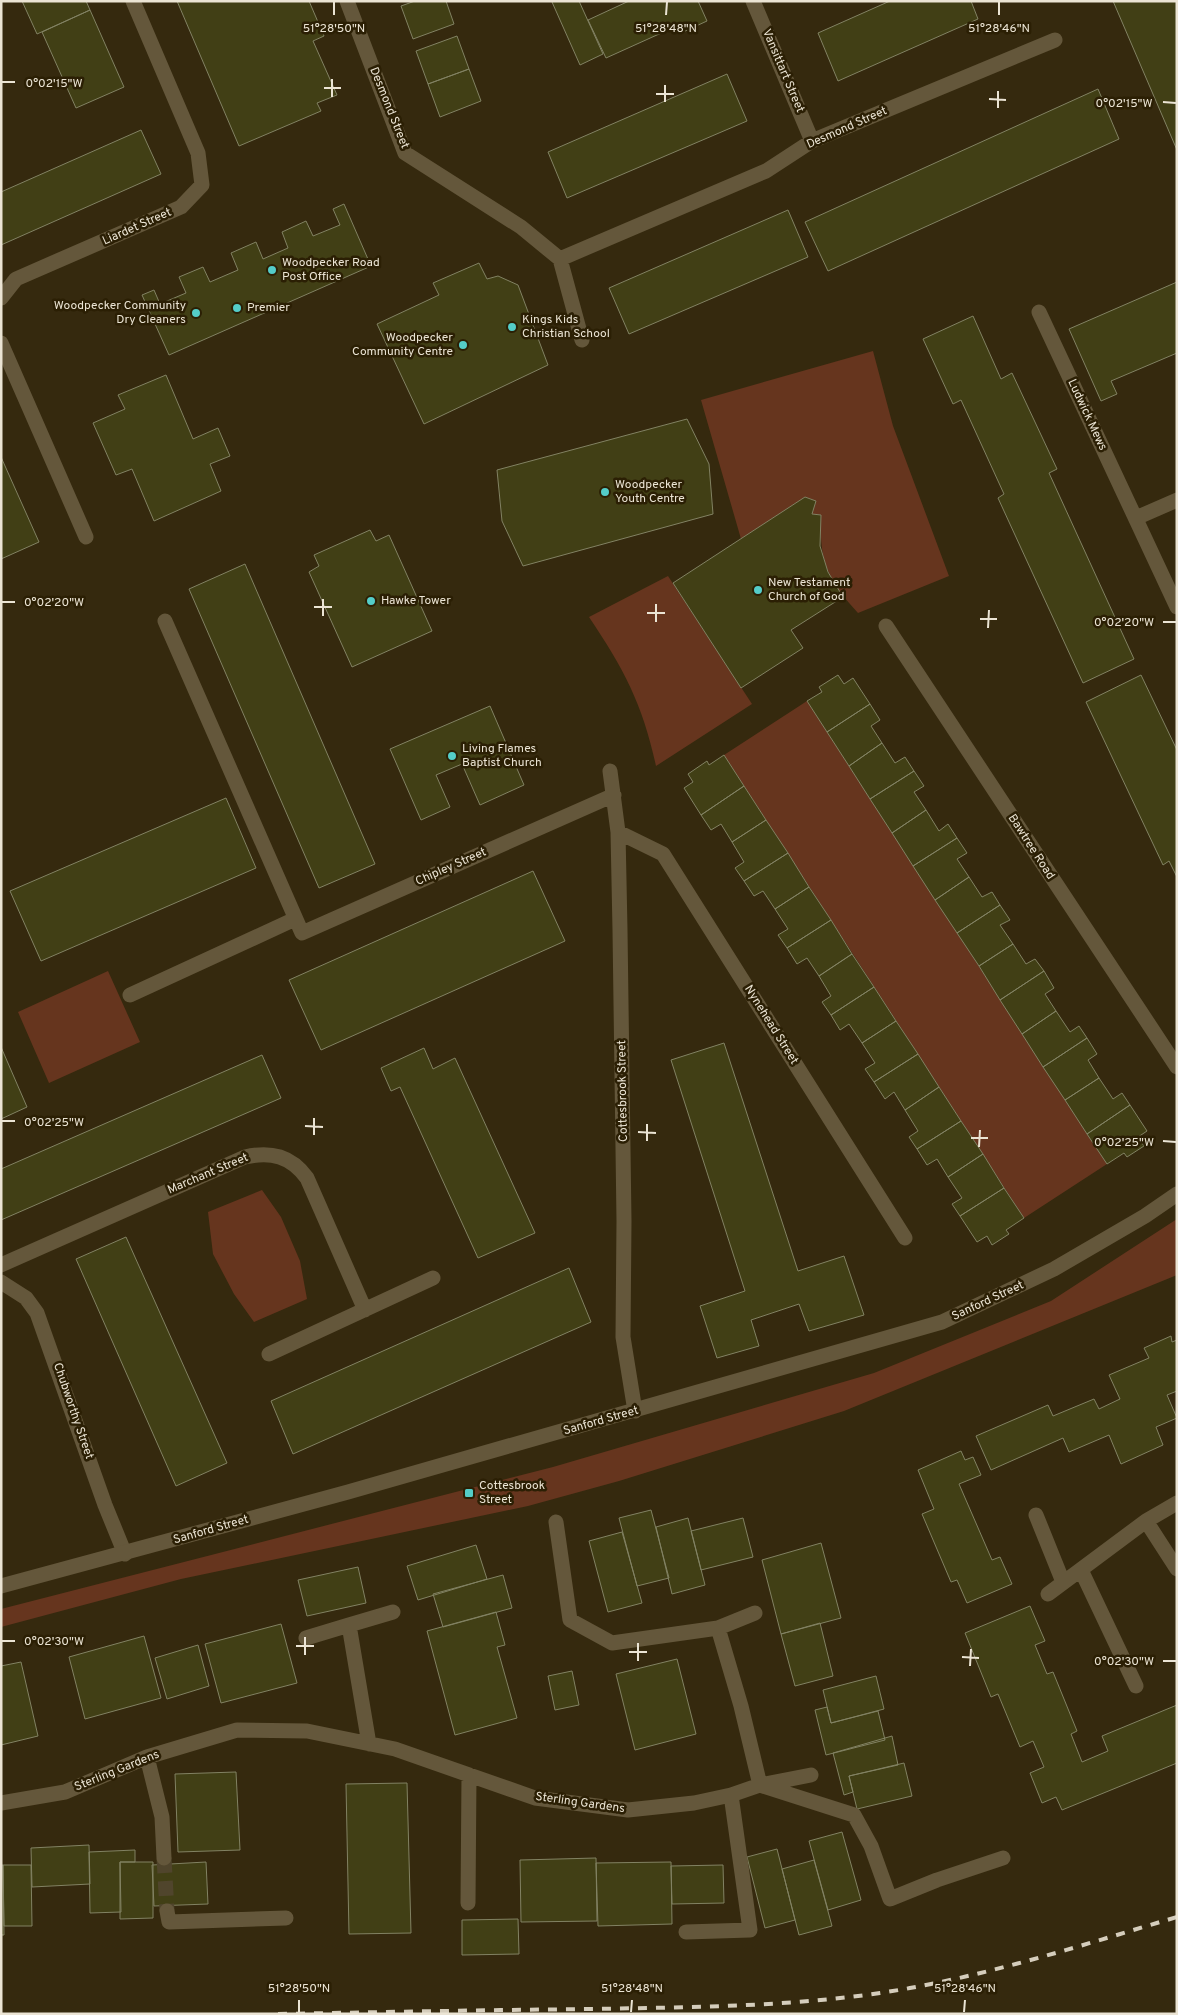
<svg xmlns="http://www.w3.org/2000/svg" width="1178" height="2015" viewBox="0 0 1178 2015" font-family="Overpass,sans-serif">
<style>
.green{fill:#66351e}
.building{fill:#413f15;stroke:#828263}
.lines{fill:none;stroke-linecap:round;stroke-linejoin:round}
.street-tunnel{stroke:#50452c;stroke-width:15;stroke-dasharray:15 8;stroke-linecap:butt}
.street{stroke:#64573b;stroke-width:15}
.secondary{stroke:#64573b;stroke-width:15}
.rail{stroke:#d5cdbc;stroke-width:4;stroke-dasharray:9 9;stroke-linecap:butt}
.ticks{fill:none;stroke:#ebe4d4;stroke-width:2}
.poi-dot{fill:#54cdc8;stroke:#2b1f04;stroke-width:2}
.labels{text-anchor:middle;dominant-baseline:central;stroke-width:5;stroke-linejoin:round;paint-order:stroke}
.street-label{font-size:12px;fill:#ebe4d4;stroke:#2b1f04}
.poi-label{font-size:12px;fill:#ebe4d4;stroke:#2b1f04;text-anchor:start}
.ticks-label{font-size:12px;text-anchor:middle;fill:#ebe4d4;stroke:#2b1f04;stroke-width:5;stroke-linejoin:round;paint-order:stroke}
</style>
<rect width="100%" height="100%" fill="#35290e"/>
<!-- green -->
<path class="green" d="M 873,351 L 893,426 L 949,576 L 858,613 C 827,579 819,561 821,515 L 812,514 L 816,501 L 805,497 L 741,539 L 701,400 Z
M 668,576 L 752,704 L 656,766 C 643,705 624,669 589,617 Z
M 807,701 L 1107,1164 L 1024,1218 L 724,755 Z
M 108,971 L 140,1042 L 49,1083 L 18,1012 Z
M 262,1190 L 281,1217 L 300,1261 L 307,1299 L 254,1322 L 234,1294 L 213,1254 L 208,1212 Z
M 1177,1219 L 1177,1275 L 844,1411 L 619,1481 L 528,1506 L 181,1579 L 1,1627 L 1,1609 L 553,1467 L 874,1373 L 1051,1301 Z"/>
<!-- building -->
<path class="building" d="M 22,1 L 86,1 L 90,10 L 37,34 Z
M 177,1 L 309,1 L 324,36 L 313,41 L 337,95 L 317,103 L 321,111 L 239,146 Z
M 415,1 L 446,1 L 454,24 L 413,39 L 401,6 Z
M 554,1 L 579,1 L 603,54 L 580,65 L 552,2 Z
M 629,1 L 698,1 L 707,21 L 683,32 L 679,25 L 606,58 L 588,20 Z
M 890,1 L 971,1 L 978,19 L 838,81 L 818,33 Z
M 1113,1 L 1177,1 L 1177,150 Z
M 90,10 L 124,87 L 76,108 L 42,32 Z
M 457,36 L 469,69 L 428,84 L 416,51 Z
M 469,69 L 481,101 L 440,117 L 428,84 Z
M 727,74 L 747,121 L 567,198 L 548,152 Z
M 1098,89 L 1119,139 L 828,271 L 805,222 Z
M 141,130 L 161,174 L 1,245 L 1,192 Z
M 344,204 L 371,266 L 169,355 L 142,295 L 154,290 L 160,304 L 186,293 L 179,277 L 203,267 L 210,282 L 238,270 L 231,253 L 256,242 L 263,259 L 288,248 L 282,232 L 306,221 L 313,236 L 340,225 L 333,209 Z
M 788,210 L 808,257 L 629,334 L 609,288 Z
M 479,263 L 487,279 L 498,276 L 518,285 L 548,365 L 424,424 L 377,324 L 439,295 L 433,283 Z
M 1177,282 L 1177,353 L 1111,381 L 1117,394 L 1101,401 L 1069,329 Z
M 973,316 L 1001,379 L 1012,373 L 1057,469 L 1049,473 L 1134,659 L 1083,683 L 998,498 L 1004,494 L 961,400 L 953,404 L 923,339 Z
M 166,375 L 193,439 L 218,428 L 230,456 L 210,464 L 221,491 L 154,521 L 132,469 L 116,475 L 93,423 L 125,409 L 118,395 Z
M 687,419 L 709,464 L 713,514 L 523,566 L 502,521 L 497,470 Z
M 1,457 L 39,542 L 1,559 Z
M 805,497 L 816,501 L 812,514 L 821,515 L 820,546 L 828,572 L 843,597 L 791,630 L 803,648 L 741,688 L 673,583 Z
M 370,530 L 376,541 L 389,535 L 432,631 L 352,667 L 309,572 L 319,566 L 314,555 Z
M 245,564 L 375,864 L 319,888 L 189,589 Z
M 838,675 L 844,684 L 853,678 L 870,704 L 827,732 L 807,701 L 822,692 L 819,687 Z
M 1141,675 L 1177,750 L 1177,877 L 1169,861 L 1163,865 L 1086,702 Z
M 870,704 L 880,720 L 871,726 L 882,743 L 849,766 L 827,732 Z
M 490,706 L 524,785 L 480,805 L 462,764 L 436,775 L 450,807 L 421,820 L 390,749 Z
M 882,743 L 895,763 L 905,757 L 914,771 L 870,799 L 849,766 Z
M 724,755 L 744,786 L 701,815 L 684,788 L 693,782 L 688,774 L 707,761 L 709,765 Z
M 914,771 L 924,786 L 914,792 L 926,810 L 892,833 L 870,799 Z
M 744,786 L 766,820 L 732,842 L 721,824 L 711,830 L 701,815 Z
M 226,798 L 256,868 L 41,961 L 10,891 Z
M 926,810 L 939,831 L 948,824 L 957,838 L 913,866 L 892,833 Z
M 766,820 L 788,853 L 744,881 L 735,868 L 744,862 L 732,842 Z
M 957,838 L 967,853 L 957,859 L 969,877 L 935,900 L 913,866 Z
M 788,853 L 809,887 L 775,909 L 763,891 L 754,896 L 744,881 Z
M 533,871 L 565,941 L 321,1050 L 289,980 Z
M 969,877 L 982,897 L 992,892 L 1000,905 L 957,933 L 935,900 Z
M 809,887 L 831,920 L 787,948 L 778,935 L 788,929 L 775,909 Z
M 1000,905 L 1010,920 L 1000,925 L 1013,944 L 979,966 L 957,933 Z
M 831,920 L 852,954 L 819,976 L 807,958 L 797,964 L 787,948 Z
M 1013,944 L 1026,964 L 1035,959 L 1044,971 L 1000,1000 L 979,966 Z
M 852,954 L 874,987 L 831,1015 L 822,1002 L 831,996 L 819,976 Z
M 1044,971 L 1054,988 L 1045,994 L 1056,1011 L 1022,1034 L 1000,1000 Z
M 874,987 L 896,1021 L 862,1043 L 849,1024 L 840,1030 L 831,1015 Z
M 1056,1011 L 1070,1032 L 1079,1026 L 1087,1038 L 1043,1067 L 1022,1034 Z
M 896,1021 L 918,1054 L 874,1082 L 865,1069 L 875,1063 L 862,1043 Z
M 1087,1038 L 1097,1054 L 1088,1060 L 1099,1078 L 1065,1100 L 1043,1067 Z
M 724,1043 L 798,1271 L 844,1256 L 864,1315 L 809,1331 L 799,1304 L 751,1320 L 759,1346 L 717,1358 L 700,1306 L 745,1291 L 671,1060 Z
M 1,1047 L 27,1107 L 1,1119 Z
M 424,1048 L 433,1069 L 455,1058 L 535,1233 L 478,1258 L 400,1087 L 391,1091 L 381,1068 Z
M 918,1054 L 939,1087 L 905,1110 L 894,1092 L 885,1099 L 874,1082 Z
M 262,1055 L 281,1098 L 1,1220 L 1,1169 Z
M 1099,1078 L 1113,1099 L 1122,1093 L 1130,1105 L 1087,1134 L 1065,1100 Z
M 939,1087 L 961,1121 L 917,1149 L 909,1137 L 918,1131 L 905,1110 Z
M 1130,1105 L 1147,1131 L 1138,1137 L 1144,1146 L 1127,1157 L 1124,1153 L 1107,1164 L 1087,1134 Z
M 961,1121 L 983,1154 L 948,1177 L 937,1159 L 927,1165 L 917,1149 Z
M 983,1154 L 1004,1188 L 960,1216 L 952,1204 L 962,1198 L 948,1177 Z
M 1004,1188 L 1024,1218 L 1006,1230 L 1009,1234 L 992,1245 L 987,1236 L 977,1242 L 960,1216 Z
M 126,1237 L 227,1463 L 176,1486 L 76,1259 Z
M 569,1268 L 591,1322 L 293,1454 L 271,1401 Z
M 1171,1336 L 1172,1342 L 1177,1340 L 1177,1391 L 1167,1395 L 1177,1418 L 1156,1427 L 1163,1445 L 1121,1464 L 1109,1435 L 1069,1452 L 1063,1438 L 991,1470 L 976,1436 L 1048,1405 L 1053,1416 L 1094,1399 L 1099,1409 L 1120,1399 L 1109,1375 L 1149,1358 L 1144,1348 Z
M 961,1451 L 965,1460 L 973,1457 L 981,1475 L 959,1484 L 992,1560 L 1000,1557 L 1012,1584 L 967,1603 L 957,1580 L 951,1582 L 922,1514 L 934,1509 L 918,1470 Z
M 651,1510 L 669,1578 L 637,1586 L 619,1518 Z
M 688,1518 L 705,1585 L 672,1594 L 656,1527 Z
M 743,1518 L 753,1557 L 701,1570 L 691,1531 Z
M 622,1532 L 642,1603 L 608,1612 L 589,1541 Z
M 821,1543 L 841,1618 L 781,1634 L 762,1560 Z
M 476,1545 L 487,1579 L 418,1600 L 407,1566 Z
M 358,1567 L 366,1603 L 307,1616 L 298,1580 Z
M 503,1575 L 512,1608 L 443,1627 L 433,1594 Z
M 1030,1606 L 1045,1641 L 1035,1645 L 1047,1674 L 1053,1672 L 1077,1731 L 1071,1734 L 1082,1762 L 1108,1751 L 1102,1736 L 1177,1705 L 1177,1763 L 1062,1810 L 1056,1797 L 1042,1803 L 1030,1773 L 1044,1767 L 1033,1741 L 1020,1747 L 998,1694 L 991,1697 L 965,1633 Z
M 496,1612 L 505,1645 L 497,1647 L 517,1718 L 455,1735 L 427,1631 Z
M 820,1623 L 833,1676 L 795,1686 L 781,1634 Z
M 281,1624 L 297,1683 L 221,1703 L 205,1644 Z
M 144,1636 L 161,1698 L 85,1719 L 69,1657 Z
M 198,1645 L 209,1686 L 167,1699 L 155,1658 Z
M 677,1659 L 696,1734 L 635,1750 L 616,1674 Z
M 21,1662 L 38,1736 L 1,1745 L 1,1666 Z
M 572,1671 L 579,1705 L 555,1710 L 548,1676 Z
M 876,1676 L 884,1709 L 831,1723 L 823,1690 Z
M 827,1707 L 831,1723 L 878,1711 L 885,1740 L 826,1755 L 815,1710 Z
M 892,1736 L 898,1765 L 849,1776 L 853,1792 L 844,1795 L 833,1753 Z
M 904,1763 L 912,1796 L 857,1809 L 849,1776 Z
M 236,1772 L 240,1850 L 178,1852 L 175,1774 Z
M 407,1783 L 411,1933 L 349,1934 L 346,1784 Z
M 842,1832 L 861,1900 L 828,1910 L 809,1841 Z
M 89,1845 L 90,1884 L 32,1887 L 31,1848 Z
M 777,1849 L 795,1920 L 765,1928 L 747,1857 Z
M 135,1850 L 135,1862 L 120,1862 L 121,1912 L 90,1913 L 89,1852 Z
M 596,1858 L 597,1921 L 521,1922 L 520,1860 Z
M 814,1860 L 832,1926 L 799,1935 L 782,1869 Z
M 120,1862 L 153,1862 L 153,1918 L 120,1919 Z
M 206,1862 L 208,1904 L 154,1906 L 152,1865 Z
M 671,1862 L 672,1924 L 598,1926 L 596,1863 Z
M 1,1865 L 3,1865 L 4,1935 L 1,1935 Z
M 3,1865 L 31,1865 L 32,1926 L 4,1926 Z
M 723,1865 L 724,1903 L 672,1904 L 671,1866 Z
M 518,1919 L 519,1954 L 462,1955 L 462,1920 Z"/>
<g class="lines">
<!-- street-tunnel -->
<path class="street-tunnel" d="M 164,1858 L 167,1911"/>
<!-- street -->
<path class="street" d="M 347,1 L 405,153 L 521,227 L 560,259 L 582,340
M 753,1 L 812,141
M 560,259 L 766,171 L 812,141 L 1055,40
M 1,298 L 16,279 L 181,207 L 202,185 L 198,153 L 133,1
M 1039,312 L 1177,607
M 1,343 L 86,537
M 1136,518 L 1177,500
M 165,621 L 302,933 L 614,795
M 886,626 L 1177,1067
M 610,771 L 618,832 L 620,930 L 624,1221 L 623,1337 L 635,1411
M 618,832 L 663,854 L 905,1238
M 130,995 L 295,919
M 1,1265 L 245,1157 C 271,1151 291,1156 307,1178 L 365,1310
M 1,1282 L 26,1298 L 37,1313 L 105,1505 L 125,1554
M 269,1354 L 433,1278
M 1036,1515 L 1063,1582
M 1146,1521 L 1177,1569
M 1081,1570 L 1136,1686
M 1048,1594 L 1146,1521 L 1177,1503
M 718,1628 L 755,1613
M 306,1638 L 349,1625
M 369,1744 L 349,1625 L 393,1612
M 147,1757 L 162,1817 L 164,1858
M 811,1775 L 760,1785 L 854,1815 L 871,1846 L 890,1899 L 937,1880 L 1003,1858
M 1,1803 L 65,1792 L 147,1757 L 237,1730 L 307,1731 L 395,1749 L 535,1798 L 628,1810 L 694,1803 L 731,1795 L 760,1785 L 741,1706 L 718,1628 L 612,1643 L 570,1620 L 556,1522
M 468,1903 L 469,1775
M 167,1911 L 169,1922 L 286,1918
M 686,1932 L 750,1930 L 731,1795"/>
<!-- secondary -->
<path class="secondary" d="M 1,1586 L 348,1492 L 942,1322 L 1054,1269 L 1145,1216 L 1177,1194"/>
<!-- rail -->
<path class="rail" d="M 278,2014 C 383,2012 488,2010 593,2009 C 689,2007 785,2007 880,1993 C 981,1978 1079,1946 1177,1917"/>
</g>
<!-- ticks -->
<path class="ticks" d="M 334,15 L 334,2M 666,15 L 667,2M 999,15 L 999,2M 2,82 L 15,82M 324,88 L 341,88M 656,94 L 674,94M 332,97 L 332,79M 989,99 L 1006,100M 665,102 L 665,85M 1163,102 L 1176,103M 998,108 L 998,91M 2,602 L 15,602M 314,607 L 332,607M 647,613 L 665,613M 323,616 L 323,599M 980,619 L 997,619M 656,622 L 656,604M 1163,622 L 1176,622M 988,628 L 989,610M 2,1121 L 15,1121M 305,1126 L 323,1127M 638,1132 L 656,1133M 314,1135 L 314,1118M 971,1138 L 988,1138M 647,1141 L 647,1124M 1163,1141 L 1176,1142M 979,1147 L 980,1130M 2,1641 L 15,1641M 296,1646 L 314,1646M 629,1652 L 647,1652M 305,1655 L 305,1637M 962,1657 L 979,1658M 638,1661 L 638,1643M 1163,1661 L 1176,1661M 970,1666 L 971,1649M 299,2012 L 299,2000M 631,2012 L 632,2000M 964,2012 L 965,2000"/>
<!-- markers -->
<g class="poi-dot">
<circle cx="272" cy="270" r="5"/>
<circle cx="237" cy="308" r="5"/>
<circle cx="196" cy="313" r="5"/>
<circle cx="512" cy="327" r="5"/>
<circle cx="463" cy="345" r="5"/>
<circle cx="605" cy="492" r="5"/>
<circle cx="758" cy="590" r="5"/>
<circle cx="371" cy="601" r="5"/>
<circle cx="452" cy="756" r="5"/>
<rect x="464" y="1488" width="10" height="10" rx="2.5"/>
</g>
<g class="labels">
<!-- street labels -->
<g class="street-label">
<text transform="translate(783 71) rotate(67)">Vansittart Street</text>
<text transform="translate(389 108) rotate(68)">Desmond Street</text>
<text transform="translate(847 128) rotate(-24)">Desmond Street</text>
<text transform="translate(137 227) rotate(-24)">Liardet Street</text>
<text transform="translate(1087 415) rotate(65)">Ludwick Mews</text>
<text transform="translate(1031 847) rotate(57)">Bawtree Road</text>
<text transform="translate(451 867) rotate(-24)">Chipley Street</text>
<text transform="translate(771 1025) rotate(58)">Nynehead Street</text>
<text transform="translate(623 1091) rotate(-91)">Cottesbrook Street</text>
<text transform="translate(208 1174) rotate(-23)">Marchant Street</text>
<text transform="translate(988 1301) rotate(-25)">Sanford Street</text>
<text transform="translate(73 1411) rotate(71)">Chubworthy Street</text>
<text transform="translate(601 1421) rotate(-16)">Sanford Street</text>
<text transform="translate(211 1530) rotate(-16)">Sanford Street</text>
<text transform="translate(117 1771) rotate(-22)">Sterling Gardens</text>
<text transform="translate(580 1803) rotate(8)">Sterling Gardens</text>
</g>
<!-- poi labels -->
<g class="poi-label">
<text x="282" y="263">Woodpecker Road<tspan x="282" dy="14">Post Office</tspan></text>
<text x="186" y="306" text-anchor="end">Woodpecker Community<tspan x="186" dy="14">Dry Cleaners</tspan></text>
<text x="247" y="308">Premier</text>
<text x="522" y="320">Kings Kids<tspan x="522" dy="14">Christian School</tspan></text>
<text x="453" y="338" text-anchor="end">Woodpecker<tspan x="453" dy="14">Community Centre</tspan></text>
<text x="615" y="485">Woodpecker<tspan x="615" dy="14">Youth Centre</tspan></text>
<text x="768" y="583">New Testament<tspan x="768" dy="14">Church of God</tspan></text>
<text x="381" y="601">Hawke Tower</text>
<text x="462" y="749">Living Flames<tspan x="462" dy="14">Baptist Church</tspan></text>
<text x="479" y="1486">Cottesbrook<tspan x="479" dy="14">Street</tspan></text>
</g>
</g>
<g class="ticks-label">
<text x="334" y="32">51°28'50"N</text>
<text x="666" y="32">51°28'48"N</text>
<text x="999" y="32">51°28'46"N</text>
<text x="54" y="87">0°02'15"W</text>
<text x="1124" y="107">0°02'15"W</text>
<text x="54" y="606">0°02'20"W</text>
<text x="1124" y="626">0°02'20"W</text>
<text x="54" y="1126">0°02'25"W</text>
<text x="1124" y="1146">0°02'25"W</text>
<text x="54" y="1645">0°02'30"W</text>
<text x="1124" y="1665">0°02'30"W</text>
<text x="299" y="1992">51°28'50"N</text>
<text x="632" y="1992">51°28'48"N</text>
<text x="965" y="1992">51°28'46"N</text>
</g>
<!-- border -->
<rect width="1178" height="2015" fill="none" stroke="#ebe4d4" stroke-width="5"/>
</svg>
